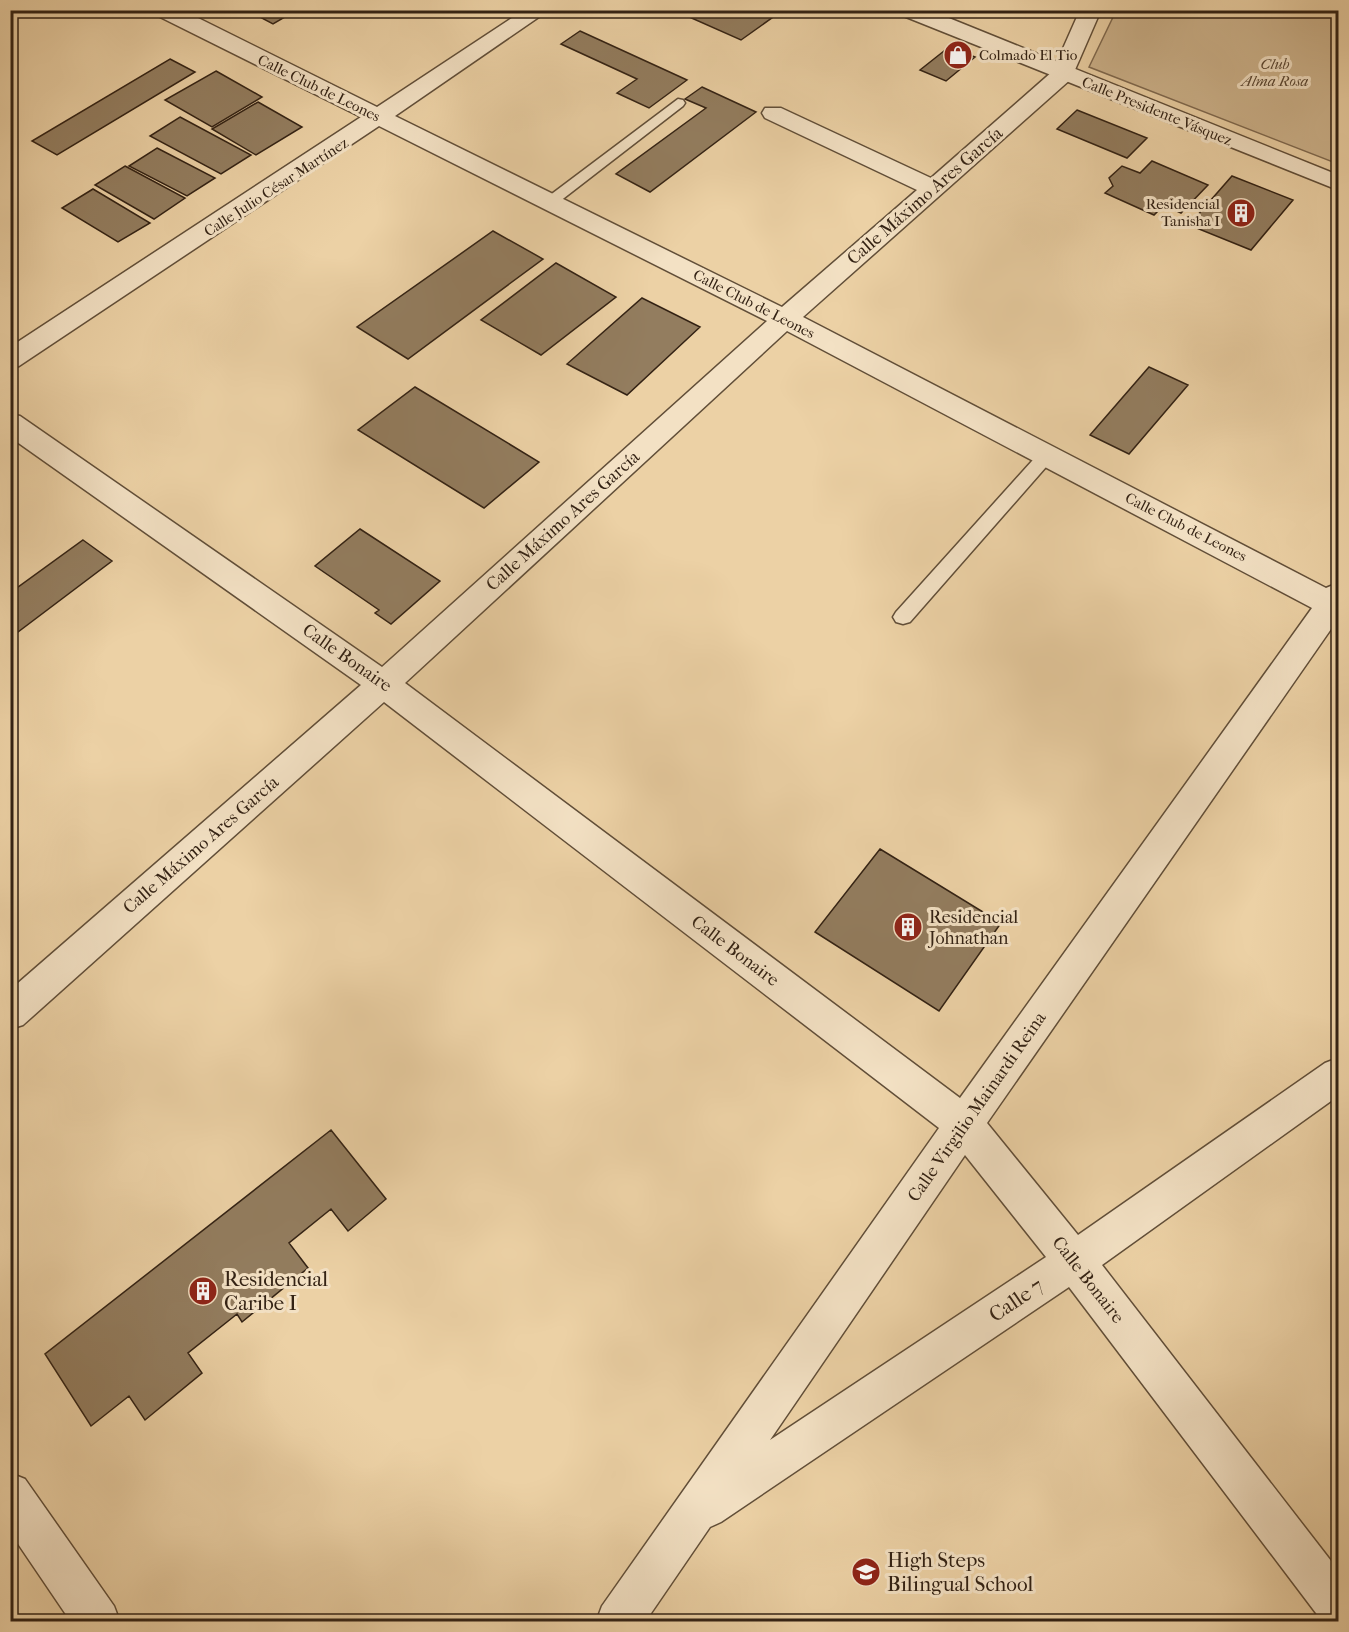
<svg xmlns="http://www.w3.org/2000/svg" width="1349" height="1632" viewBox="0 0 1349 1632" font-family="'IM FELL French Canon',serif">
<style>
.green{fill:#cdb38c;stroke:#806a50;stroke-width:1.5}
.building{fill:#937d5f;stroke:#332214;stroke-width:1.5}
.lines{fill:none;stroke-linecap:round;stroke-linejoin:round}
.service-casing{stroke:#614e38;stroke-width:3}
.minor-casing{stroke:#614e38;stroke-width:3}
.tertiary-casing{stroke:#614e38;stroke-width:3}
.service{fill:#f3e1c4;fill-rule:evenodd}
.minor{fill:#f3e1c4;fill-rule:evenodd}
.tertiary{fill:#f3e1c4;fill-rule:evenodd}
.labels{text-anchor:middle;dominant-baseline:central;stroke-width:6;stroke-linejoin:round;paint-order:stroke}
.far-poi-label{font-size:15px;fill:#332214;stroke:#f3e1c4;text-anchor:start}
.far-park-label{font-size:15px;font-style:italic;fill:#5a4632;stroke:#f3e1c4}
.far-street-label{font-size:15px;fill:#332214;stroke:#f3e1c4}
.street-label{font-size:18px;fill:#332214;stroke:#f3e1c4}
.poi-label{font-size:18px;fill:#332214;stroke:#f3e1c4;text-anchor:start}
.near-poi-label{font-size:21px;fill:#332214;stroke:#f3e1c4;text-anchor:start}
.near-street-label{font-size:21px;fill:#332214;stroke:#f3e1c4}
</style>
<rect width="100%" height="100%" fill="#ecd1a5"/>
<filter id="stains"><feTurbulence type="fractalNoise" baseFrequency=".00333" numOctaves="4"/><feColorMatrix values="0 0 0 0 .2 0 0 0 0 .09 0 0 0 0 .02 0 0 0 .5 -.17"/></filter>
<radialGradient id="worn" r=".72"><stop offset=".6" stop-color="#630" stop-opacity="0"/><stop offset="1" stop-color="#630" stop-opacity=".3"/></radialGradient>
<!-- green -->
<path class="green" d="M 1116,11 L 1338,11 L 1338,164 L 1089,67 Z"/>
<!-- building -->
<path class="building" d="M 260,10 L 297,10 L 273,24 L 254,14 Z
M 694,10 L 783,10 L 741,40 L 687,16 Z
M 580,31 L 687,80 L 649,108 L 617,93 L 637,79 L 561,44 Z
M 949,47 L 975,57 L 946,81 L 920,70 Z
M 170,59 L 195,72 L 57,155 L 32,141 Z
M 216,71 L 262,97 L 212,127 L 165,100 Z
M 702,87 L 756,112 L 650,192 L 616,174 L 706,108 L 685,99 Z
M 258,102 L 302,127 L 256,155 L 212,129 Z
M 1077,110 L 1147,138 L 1127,158 L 1057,129 Z
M 180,117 L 251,155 L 221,174 L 150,136 Z
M 157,148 L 215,178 L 187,196 L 129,166 Z
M 1152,161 L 1208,185 L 1181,213 L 1164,205 L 1154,215 L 1105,193 L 1113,186 L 1109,178 L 1122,166 L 1140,173 Z
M 125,166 L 185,198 L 154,219 L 95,185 Z
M 1232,176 L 1293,200 L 1251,250 L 1189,225 Z
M 93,189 L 150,223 L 118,242 L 62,208 Z
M 493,231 L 543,259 L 408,359 L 357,327 Z
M 556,263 L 616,297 L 541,355 L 481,320 Z
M 642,298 L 700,327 L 627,395 L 567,364 Z
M 1149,367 L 1188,385 L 1129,454 L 1090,435 Z
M 415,387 L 539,462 L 484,508 L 358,430 Z
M 360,529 L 440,581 L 391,624 L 375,613 L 379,610 L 315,566 Z
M 83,540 L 112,561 L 10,638 L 10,593 Z
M 880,849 L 1001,923 L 939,1011 L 815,932 Z
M 331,1130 L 386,1199 L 348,1231 L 331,1209 L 289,1243 L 308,1268 L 242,1322 L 237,1314 L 188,1353 L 202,1373 L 145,1420 L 129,1396 L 91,1426 L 45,1354 Z"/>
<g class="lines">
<!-- service casing -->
<g class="service-casing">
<path id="service" d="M 678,99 L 683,100 L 685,103 L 683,106 L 555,205 L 545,205 L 542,202 L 545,199 Z
M 1047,449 L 1053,451 L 1056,455 L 1053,459 L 910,622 L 903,624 L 896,622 L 893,617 L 896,612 L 1041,451 Z"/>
</g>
<!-- minor casing -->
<g class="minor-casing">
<path id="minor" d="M 154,10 L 182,10 L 377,107 L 524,10 L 549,10 L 395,116 L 782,307 L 917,190 L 765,118 L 762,113 L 765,108 L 781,108 L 931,178 L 1053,71 L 1080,10 L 1101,10 L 1071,79 L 803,317 L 1326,588 L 1338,583 L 1338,619 L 987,1123 L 1078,1235 L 1325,1063 L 1338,1058 L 1338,1096 L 1102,1265 L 1338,1570 L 1338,1622 L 1322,1621 L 1069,1287 L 721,1522 L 710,1527 L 645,1622 L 596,1622 L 602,1606 L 939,1128 L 384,702 L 23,1025 L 10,1029 L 10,990 L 361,685 L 10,437 L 10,414 L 20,416 L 382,667 L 767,321 L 379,126 L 19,366 L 10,369 L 10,347 L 361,117 L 156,15 ZM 787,331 L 1312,608 L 960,1098 L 405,683 ZM 965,1155 L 1046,1257 L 770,1440 Z"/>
</g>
<!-- tertiary casing -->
<g class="tertiary-casing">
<path id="tertiary" d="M 899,10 L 929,10 L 1338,175 L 1338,190 L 901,15 Z
M 10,1473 L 25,1479 L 114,1606 L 120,1622 L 71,1622 L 10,1532 Z"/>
</g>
<!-- service -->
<use href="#service" class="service"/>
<!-- minor -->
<use href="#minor" class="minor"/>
<!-- tertiary -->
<use href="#tertiary" class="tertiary"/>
</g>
<!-- icons -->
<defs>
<g id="shop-disc" transform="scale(1.5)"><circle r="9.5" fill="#8f2418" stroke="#f3e1c4"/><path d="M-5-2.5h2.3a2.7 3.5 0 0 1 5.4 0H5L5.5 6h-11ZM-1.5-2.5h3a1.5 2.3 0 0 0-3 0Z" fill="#fff"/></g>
<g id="building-disc" transform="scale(1.5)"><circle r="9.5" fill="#8f2418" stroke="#f3e1c4"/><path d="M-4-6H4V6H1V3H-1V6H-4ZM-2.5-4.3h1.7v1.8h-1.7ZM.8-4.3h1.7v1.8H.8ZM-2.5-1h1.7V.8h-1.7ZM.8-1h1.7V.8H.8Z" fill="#fff"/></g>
<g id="school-disc" transform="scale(1.5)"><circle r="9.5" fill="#8f2418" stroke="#f3e1c4"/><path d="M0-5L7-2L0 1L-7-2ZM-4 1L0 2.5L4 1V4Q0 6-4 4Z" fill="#fff"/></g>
</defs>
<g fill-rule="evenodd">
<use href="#shop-disc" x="958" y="55"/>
<use href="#building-disc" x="1241" y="213"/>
<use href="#building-disc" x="908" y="927"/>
<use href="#building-disc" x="203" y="1291"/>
<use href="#school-disc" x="866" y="1572"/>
</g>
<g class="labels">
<!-- far-poi labels -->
<g class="far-poi-label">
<text x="979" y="55">Colmado El Tio</text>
<text x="1220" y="204" text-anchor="end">Residencial<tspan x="1220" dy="17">Tanisha I</tspan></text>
</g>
<!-- far-park labels -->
<g class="far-park-label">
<text x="1275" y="64">Club<tspan x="1275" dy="17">Alma Rosa</tspan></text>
</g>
<!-- far-street labels -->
<g class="far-street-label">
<text transform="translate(319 88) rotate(26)">Calle Club de Leones</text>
<text transform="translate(1157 111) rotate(22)">Calle Presidente Vásquez</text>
<text transform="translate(276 187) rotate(-33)">Calle Julio César Martínez</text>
<text transform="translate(754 304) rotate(27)">Calle Club de Leones</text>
<text transform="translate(1186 527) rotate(27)">Calle Club de Leones</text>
</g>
<!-- street labels -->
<g class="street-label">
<text transform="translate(925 196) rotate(-41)">Calle Máximo Ares García</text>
<text transform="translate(563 521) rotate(-42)">Calle Máximo Ares García</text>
<text transform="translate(347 658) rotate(35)">Calle Bonaire</text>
<text transform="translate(201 845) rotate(-41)">Calle Máximo Ares García</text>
<text transform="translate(735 951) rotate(37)">Calle Bonaire</text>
<text transform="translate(977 1107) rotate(-55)">Calle Virgilio Mainardi Reina</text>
<text transform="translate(1088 1280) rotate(52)">Calle Bonaire</text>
</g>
<!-- poi labels -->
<g class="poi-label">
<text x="929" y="917">Residencial<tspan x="929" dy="21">Johnathan</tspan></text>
</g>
<!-- near-poi labels -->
<g class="near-poi-label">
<text x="224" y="1279">Residencial<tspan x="224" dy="24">Caribe I</tspan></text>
<text x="887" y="1560">High Steps<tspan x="887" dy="24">Bilingual School</tspan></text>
</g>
<!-- near-street labels -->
<g class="near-street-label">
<text transform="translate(1016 1300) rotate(-34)">Calle 7</text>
</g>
</g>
<!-- margin -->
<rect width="1349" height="1632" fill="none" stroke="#ecd1a5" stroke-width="36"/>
<rect x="12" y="12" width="1325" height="1608" fill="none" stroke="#332214" stroke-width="3"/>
<rect x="18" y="18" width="1313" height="1596" fill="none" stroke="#332214" stroke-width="1.5"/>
<rect width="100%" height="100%" filter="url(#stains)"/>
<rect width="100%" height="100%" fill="url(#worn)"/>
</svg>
